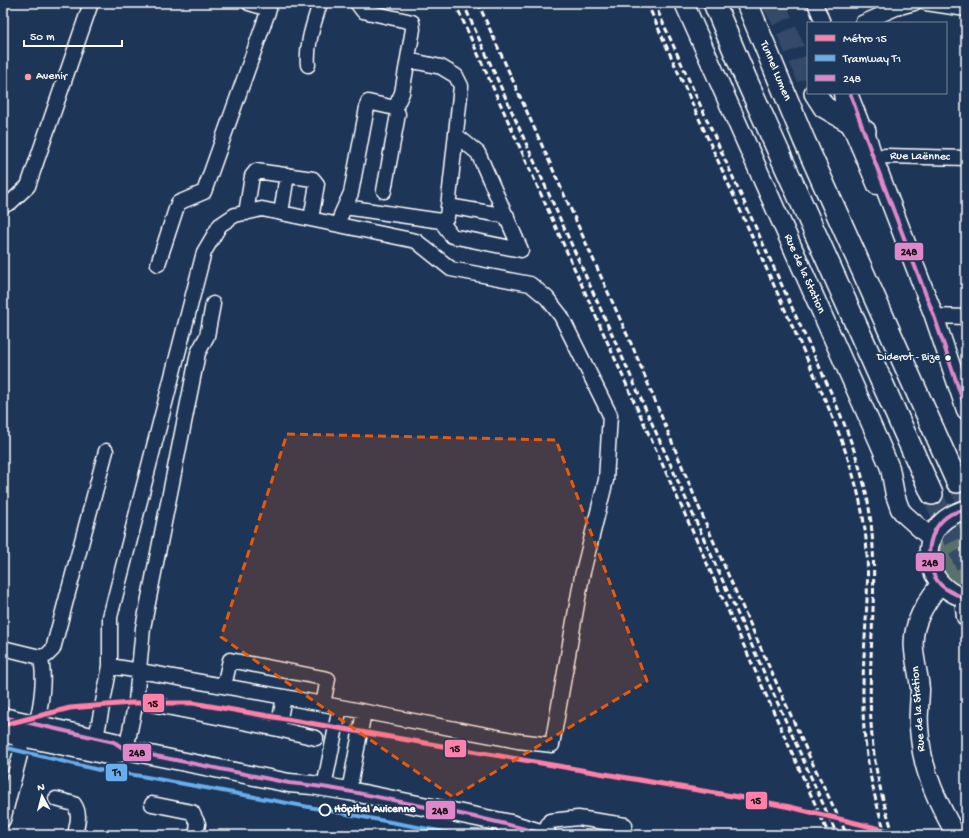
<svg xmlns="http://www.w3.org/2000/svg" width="969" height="838" viewBox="0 0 969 838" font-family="'Gochi Hand',sans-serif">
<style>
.green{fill:#58716d;stroke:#acb8b6}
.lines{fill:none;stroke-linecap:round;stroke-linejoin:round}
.highway-tunnel{stroke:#344968;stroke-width:21;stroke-dasharray:21 10;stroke-linecap:butt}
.minor-casing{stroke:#fff;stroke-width:17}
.major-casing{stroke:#fff;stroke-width:21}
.highway-casing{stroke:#fff;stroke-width:24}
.minor{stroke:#1d3557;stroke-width:14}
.major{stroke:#1d3557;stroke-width:18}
.highway{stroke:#1d3557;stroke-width:21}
.rail{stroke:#fff;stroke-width:3;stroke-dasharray:6 3;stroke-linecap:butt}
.bus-1-casing{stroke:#1d3557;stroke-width:7}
.bus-1{stroke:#df88c9;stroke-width:4}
.tram-1-casing{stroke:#1d3557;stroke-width:7}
.tram-1{stroke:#68adec;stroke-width:4}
.metro-1-casing{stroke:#1d3557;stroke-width:8}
.metro-1{stroke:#ff80a8;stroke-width:5}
.marked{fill:#e8590c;fill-opacity:0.2;stroke:#e8590c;stroke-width:3;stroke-dasharray:8 5;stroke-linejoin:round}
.poi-dot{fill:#ff9aa2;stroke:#1d3557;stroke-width:1.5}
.bus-dot{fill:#fff;stroke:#1d3557;stroke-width:1.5}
.stop-dot{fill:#1d3557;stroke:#fff;stroke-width:2}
.labels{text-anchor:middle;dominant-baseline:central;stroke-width:3.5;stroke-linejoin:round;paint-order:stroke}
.bus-label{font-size:11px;fill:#fff;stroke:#1d3557;text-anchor:end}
.street-label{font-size:12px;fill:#fff;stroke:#1d3557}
.poi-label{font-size:12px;fill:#fff;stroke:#1d3557;text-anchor:start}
.stop-label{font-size:12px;font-weight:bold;fill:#fff;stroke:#1d3557;text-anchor:start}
.line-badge{stroke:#1d3557;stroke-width:1.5}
.pale-badge-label{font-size:11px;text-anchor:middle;font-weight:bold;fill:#111}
</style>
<rect width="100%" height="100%" fill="#1d3557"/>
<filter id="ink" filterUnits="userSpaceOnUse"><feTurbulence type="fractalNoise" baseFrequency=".025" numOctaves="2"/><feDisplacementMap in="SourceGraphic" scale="8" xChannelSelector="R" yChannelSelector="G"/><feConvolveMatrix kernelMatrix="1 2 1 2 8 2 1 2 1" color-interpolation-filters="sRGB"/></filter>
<g filter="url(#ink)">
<!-- green -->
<path class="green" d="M 966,520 L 966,588 C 930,582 931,529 966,520 Z"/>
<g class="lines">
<!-- highway-tunnel -->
<path class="highway-tunnel" d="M 772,3 L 780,16 L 808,80
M 957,482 L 966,499
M 932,494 L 966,565"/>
<!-- minor casing -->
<g class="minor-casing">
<path id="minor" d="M 357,3 L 363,11 L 412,22 L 413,29 L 402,93 L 395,108
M 815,3 L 823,23
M 926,3 L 966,9
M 862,23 L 896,8 L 914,3
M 308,65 C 306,44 314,23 320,3
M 841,93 L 844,118 L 852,132 L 875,186 L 876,187
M 850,93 L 865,131
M 873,157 L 886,156 L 966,158
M 3,206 L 11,202 L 28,186 L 91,3
M 448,206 L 507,216
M 345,207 L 441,221 L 447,217 L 461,86 L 456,76 L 441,67 L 408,60
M 246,213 L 252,176 L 256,171 L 313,179 L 317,184 L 311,219
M 281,213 L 287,175
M 341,215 L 351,193 L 368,102 L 395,108 L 398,114 L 384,191
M 441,221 L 452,236 L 521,250 L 478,153 L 456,135
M 158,264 L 178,203 L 204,192 L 269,9 L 249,3
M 934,316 L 966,317
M 3,648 L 40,657 C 46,674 41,707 36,724
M 40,657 L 47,655 L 53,649 L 106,451
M 110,666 L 110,617 L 204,252 L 220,225 L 235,215 L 262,209 L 416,241 L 451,269 L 530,284 L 547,298 L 561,316 L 610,415 L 606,480 L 582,576 L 552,745 L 518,741 L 340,707
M 224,686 L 230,660 L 328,679 L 323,704
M 284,697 L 278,729 L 316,738
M 136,701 L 278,729
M 96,738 L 110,666 L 140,671 L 340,707 L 324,787
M 126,750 L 136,701 L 143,628 L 198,353 L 207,336 L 213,304
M 349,791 L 364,712
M 56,799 L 74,804 C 81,814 77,824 75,835
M 152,804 L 192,812 L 198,824 L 196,835
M 3,820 L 21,751 L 18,737
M 542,835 L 550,821 L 578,818 L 625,825"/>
</g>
<!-- major casing -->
<g class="major-casing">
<path id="major" d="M 684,3 L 879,442 L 890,468 L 895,495 L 900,509 L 904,514 L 931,538
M 865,131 L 873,157 L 934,316 L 966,410
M 966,509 C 956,513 947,516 940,524 C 916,551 933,591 966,598
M 940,584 C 925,604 911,624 914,650 C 915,663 919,676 920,689 C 920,696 919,704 919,711 C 918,720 919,729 920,738 C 923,773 939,805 956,835
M 964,598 L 966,617
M 3,717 L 114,742 L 126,750 L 289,783 L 312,785 L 349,791 L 511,824 L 547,835
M 3,733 L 112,756 L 126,750"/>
</g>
<!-- highway casing -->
<g class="highway-casing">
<path id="highway" d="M 714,3 L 746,79 L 932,494
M 747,3 L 804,140 L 957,482
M 815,93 L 824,107 L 865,131"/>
</g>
<!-- minor -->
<use href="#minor" class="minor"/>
<!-- major -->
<use href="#major" class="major"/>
<!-- highway -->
<use href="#highway" class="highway"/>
<!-- rail -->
<path class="rail" d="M 455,3 L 829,835
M 463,3 L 837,835
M 478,3 L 634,350 L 703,517 L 730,579 L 810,758 L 847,835
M 647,3 L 817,381 C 838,429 858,477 865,530 C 872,587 862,645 863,702 C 863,748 872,792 886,835
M 654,3 C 699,102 744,202 789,301 C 817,364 855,434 868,502 C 881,576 867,649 871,723 C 873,762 881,798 894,835"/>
<!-- bus-1 casing -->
<g class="bus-1-casing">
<path id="bus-1" d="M 850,93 L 873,157 L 934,316 L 966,410
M 966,509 C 961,511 956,512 951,514 C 927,527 922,564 940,584 C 946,591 956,594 964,598 L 966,617
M 3,717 L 114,742 L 126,750 L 289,783 C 332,787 374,796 416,805 C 460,814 504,822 547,835"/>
</g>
<!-- bus-1 -->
<use href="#bus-1" class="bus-1"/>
<!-- tram-1 casing -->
<g class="tram-1-casing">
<path id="tram-1" d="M 3,747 L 99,770 L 141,776 L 461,835"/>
</g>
<!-- tram-1 -->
<use href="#tram-1" class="tram-1"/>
<!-- metro-1 casing -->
<g class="metro-1-casing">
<path id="metro-1" d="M 3,725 L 70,708 L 131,703 L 193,703 L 744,798 L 790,807 L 905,835"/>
</g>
<!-- metro-1 -->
<use href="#metro-1" class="metro-1"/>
</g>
</g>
<!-- marked area -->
<path class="marked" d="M 287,434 L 556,440 L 647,681 L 453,797 L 221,637 Z"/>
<!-- markers -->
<circle class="poi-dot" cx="28" cy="77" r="4"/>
<circle class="bus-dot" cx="948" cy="358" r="3.5"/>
<circle class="stop-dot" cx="325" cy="810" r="5.5"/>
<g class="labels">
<!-- bus labels -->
<g class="bus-label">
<text x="940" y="358">Diderot - Bize</text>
</g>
<!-- street labels -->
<g class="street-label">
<text transform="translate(775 71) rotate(67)">Tunnel Lumen</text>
<text transform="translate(920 157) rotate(1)">Rue Laënnec</text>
<text transform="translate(804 274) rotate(66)">Rue de la Station</text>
<text transform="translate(919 709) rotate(-94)">Rue de la Station</text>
</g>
<!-- poi labels -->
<g class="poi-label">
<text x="36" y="77">Avenir</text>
</g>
<!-- stop labels -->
<g class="stop-label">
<text x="334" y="810">Hôpital Avicenne</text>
</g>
</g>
<g class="line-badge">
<rect x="894" y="242" width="30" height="19" rx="4" fill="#df88c9"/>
<rect x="915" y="552" width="30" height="20" rx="4" fill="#df88c9"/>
<rect x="142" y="693" width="23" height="20" rx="4" fill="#ff80a8"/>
<rect x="444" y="739" width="23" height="19" rx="4" fill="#ff80a8"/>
<rect x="122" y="743" width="30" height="19" rx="4" fill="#df88c9"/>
<rect x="105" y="763" width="23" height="19" rx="4" fill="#68adec"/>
<rect x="745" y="791" width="23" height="19" rx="4" fill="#ff80a8"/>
<rect x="425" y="800" width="31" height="20" rx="4" fill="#df88c9"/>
</g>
<g class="pale-badge-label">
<text x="909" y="255">248</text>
<text x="930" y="566">248</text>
<text x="153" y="707">15</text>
<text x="455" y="752">15</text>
<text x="137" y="756">248</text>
<text x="117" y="776">T1</text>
<text x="756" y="804">15</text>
<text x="440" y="814">248</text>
</g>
<!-- margin -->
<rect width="969" height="838" fill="none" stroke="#1d3557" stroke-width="16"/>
<rect x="8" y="8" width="953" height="822" fill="none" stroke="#fff" stroke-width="1.5" filter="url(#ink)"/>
<!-- legend -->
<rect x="807" y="22" width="140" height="72" fill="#1d3557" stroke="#77869a"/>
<rect x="815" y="35" width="20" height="6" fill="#ff80a8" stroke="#77869a"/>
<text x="843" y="42" font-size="12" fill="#ffffff">Métro 15</text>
<rect x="815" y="55" width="20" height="6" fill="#68adec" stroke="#77869a"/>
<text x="843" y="62" font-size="12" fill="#ffffff">Tramway T1</text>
<rect x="815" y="75" width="20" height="6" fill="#df88c9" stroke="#77869a"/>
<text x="843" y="82" font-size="12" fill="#ffffff">248</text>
<!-- north arrow -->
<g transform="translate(42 796) rotate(353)" stroke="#1d3557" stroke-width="3" paint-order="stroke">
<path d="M0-3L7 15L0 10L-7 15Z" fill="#ffffff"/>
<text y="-6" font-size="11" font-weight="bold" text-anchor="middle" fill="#ffffff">N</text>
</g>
<!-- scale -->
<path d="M24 40v6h98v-6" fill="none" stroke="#ffffff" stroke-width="2"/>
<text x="30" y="40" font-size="12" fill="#ffffff" stroke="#1d3557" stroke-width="3" paint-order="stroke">50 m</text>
</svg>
